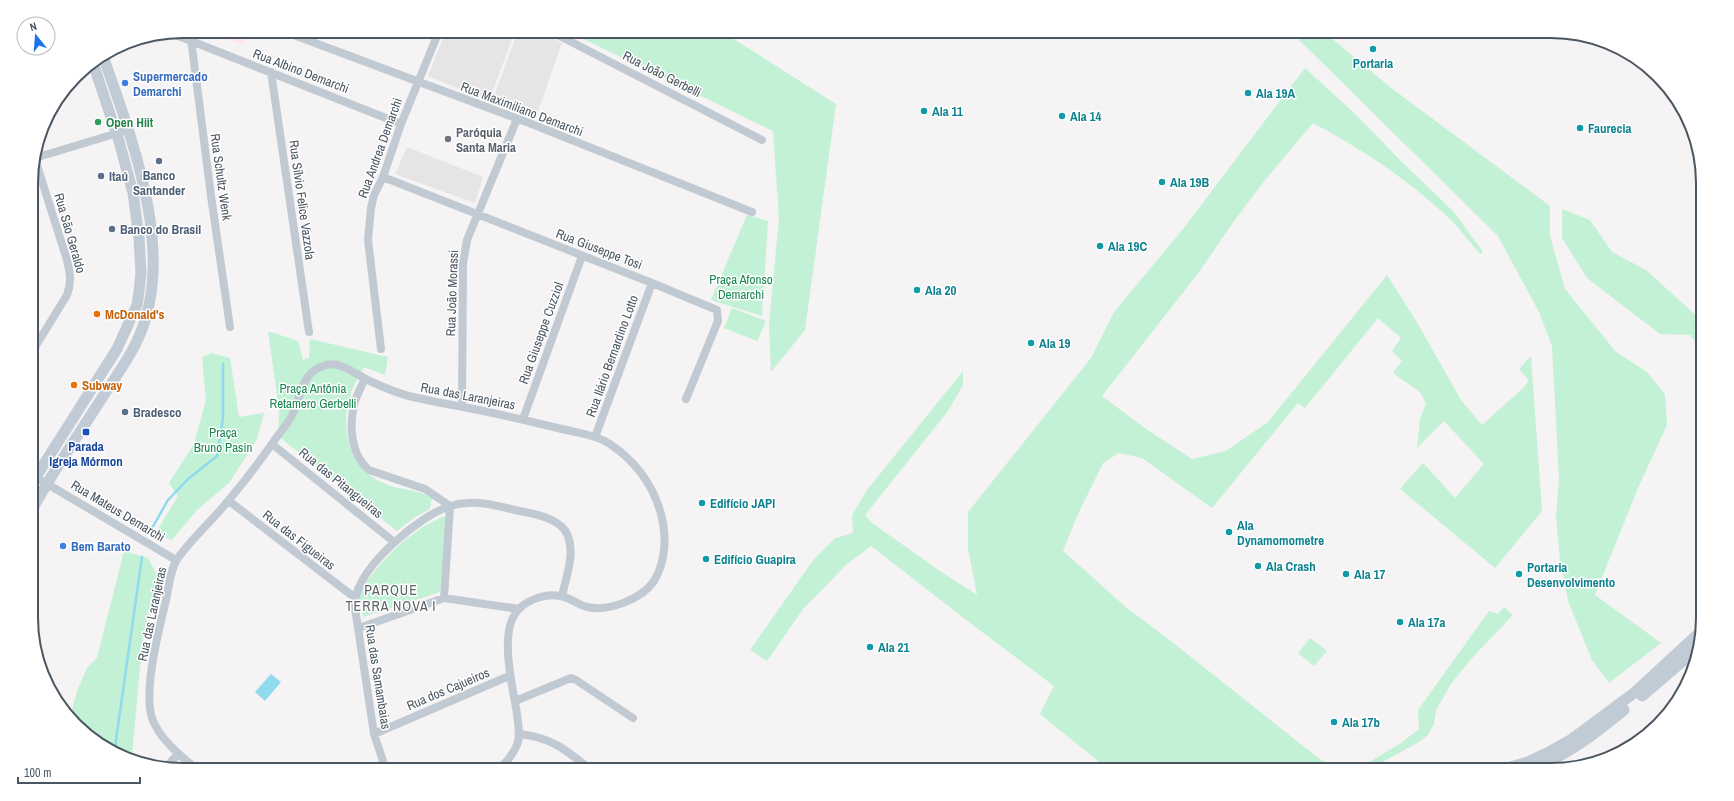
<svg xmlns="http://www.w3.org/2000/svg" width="1734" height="801" viewBox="0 0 1734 801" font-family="'Archivo Narrow',sans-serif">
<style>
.education{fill:#e6e4e5}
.medical{fill:#fce8e6}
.green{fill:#c3f1d5}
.water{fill:#90daee}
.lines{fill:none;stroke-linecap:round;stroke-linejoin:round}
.stream{stroke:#90daee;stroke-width:2.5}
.street{stroke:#c1cad2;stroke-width:8}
.secondary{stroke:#c1cbd6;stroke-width:11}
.culture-dot{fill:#0f9aa8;stroke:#fff;stroke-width:1.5}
.shop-dot{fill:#3f7fe0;stroke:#fff;stroke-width:1.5}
.leisure-dot{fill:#2e9e5b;stroke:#fff;stroke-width:1.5}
.worship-dot{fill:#6b7280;stroke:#fff;stroke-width:1.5}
.service-dot{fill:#5c6f8a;stroke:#fff;stroke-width:1.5}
.food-dot{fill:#e8710a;stroke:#fff;stroke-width:1.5}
.transit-dot{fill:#1a4fb4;stroke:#fff;stroke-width:1.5}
.labels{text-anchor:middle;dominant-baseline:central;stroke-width:3;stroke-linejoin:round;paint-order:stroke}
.culture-label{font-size:13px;font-weight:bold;fill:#0d838f;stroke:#fff;text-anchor:start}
.street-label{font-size:13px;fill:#4a5661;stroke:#fff}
.shop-label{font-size:13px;font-weight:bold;fill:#366cbe;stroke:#fff;text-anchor:start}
.leisure-label{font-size:13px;font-weight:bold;fill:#27864d;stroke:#fff;text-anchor:start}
.worship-label{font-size:13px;font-weight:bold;fill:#5b616d;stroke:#fff;text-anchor:start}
.service-label{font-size:13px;font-weight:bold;fill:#4e5e75;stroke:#fff;text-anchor:start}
.park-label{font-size:13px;fill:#17864f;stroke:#fff}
.food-label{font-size:13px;font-weight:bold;fill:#c56008;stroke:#fff;text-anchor:start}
.transit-label{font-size:13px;font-weight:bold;fill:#164399;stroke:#fff}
.neighbourhood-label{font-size:14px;letter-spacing:1px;fill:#5f6368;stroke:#fff}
.rim{fill:none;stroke:#4a5661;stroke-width:2}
</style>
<rect width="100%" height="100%" fill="#f5f3f3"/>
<!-- education -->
<path class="education" d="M 446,31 L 515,31 L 489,101 L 428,76 Z
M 518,31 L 539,31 L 562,43 L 536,117 L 492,101 Z
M 407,147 L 483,177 L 475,203 L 395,174 Z"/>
<!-- medical -->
<path class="medical" d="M 206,31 L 247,31 L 249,32 L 243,45 Z"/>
<!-- green -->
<path class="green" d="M 567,31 L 721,31 L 836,104 L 805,330 L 771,372 L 769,325 L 779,218 L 773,131 Z
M 1290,31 L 1323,31 L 1390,87 L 1550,206 L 1550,236 L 1565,289 L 1616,352 L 1647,372 L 1665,394 L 1667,425 L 1638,488 L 1595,595 L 1661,643 L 1609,683 L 1592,660 L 1568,601 L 1560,560 L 1556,517 L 1559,479 L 1552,346 L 1539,312 L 1498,236 Z
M 1305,68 L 1355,114 L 1404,164 L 1454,212 L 1483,252 L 1480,254 C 1470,243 1461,230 1450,219 C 1410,181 1362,149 1313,123 L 1265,180 L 1234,221 L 1199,272 L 1102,396 L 1146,429 L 1192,459 L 1226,451 L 1268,422 L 1387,275 L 1418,324 L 1461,400 L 1482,425 L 1522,389 L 1529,381 L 1519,369 L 1531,356 L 1542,511 L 1495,568 L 1400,489 L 1423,463 L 1455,498 L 1484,464 L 1444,421 L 1417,448 L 1420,419 L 1426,403 L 1420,392 L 1393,373 L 1402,361 L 1392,351 L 1401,338 L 1378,318 L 1305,408 L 1298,403 L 1212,508 L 1142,458 L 1119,453 L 1103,463 L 1078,514 L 1063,551 L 1128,609 L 1167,638 L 1317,757 L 1338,770 L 1109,770 L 1040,714 L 1054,686 L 965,619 L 871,546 L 847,564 L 803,609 L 767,661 L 750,650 L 814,559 L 835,538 L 853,533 L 852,515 L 867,490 L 963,371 L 963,385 L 948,411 L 865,515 L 872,523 L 940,571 L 977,595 L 968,549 L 968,512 L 1091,358 L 1114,312 L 1183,229 Z
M 1562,209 L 1590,220 L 1612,252 L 1646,270 L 1702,321 L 1702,349 L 1690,335 L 1660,334 L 1587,278 L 1562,238 Z
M 747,215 L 768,221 L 762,316 L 711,300 Z
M 732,308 L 766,321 L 757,341 L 724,328 Z
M 268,331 L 298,341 L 303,360 L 309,358 L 310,339 L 388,357 L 385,375 L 364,367 C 359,376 353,386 350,397 C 342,420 346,455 365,471 C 370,477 379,481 386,484 C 402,491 414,488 432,498 L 430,509 L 415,517 L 397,531 L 278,436 L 279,410 Z
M 211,353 L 230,358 L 239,417 L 264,413 L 257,439 L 229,483 L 197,510 L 172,540 L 155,534 L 178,496 L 169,483 L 194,444 L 206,400 L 202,357 Z
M 445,516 L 446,524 L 440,592 L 363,617 L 359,593 C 379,562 410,529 445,516 Z
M 124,551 L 148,558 L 157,575 L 143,636 L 132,755 L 134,760 C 109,755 88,736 70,718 L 77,691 L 87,668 L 97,658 Z
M 1504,607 L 1513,615 L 1471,659 L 1451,684 L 1436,710 L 1434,724 L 1428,735 L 1419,742 L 1368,770 L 1356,770 L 1401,743 L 1419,729 L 1418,710 L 1489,611 L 1498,614 Z
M 1310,638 L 1327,651 L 1314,666 L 1298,653 Z"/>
<!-- water -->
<path class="water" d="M 271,674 L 281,682 L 265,701 L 255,692 Z"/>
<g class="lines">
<!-- stream -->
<path class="stream" d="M 151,530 L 168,500 L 188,479 L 217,456 L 223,418 L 223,364
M 116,754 L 116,740 L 142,557"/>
<!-- street -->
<path class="street" d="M 190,31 L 211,196 L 230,327
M 283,31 L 529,123 L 752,212
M 550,31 L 762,140
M 171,33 L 401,124
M 271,72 L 309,332
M 35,158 L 121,132
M 383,177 L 652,283 L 717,310 L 718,321 L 686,399
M 381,349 L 368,240 L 371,208 L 374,195 L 383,177 L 401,124 L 439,31
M 32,352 L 67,295 C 72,282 70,273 67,260 L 35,159
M 365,379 C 361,387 356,396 354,405 C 349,427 351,455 369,470 L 425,489 L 450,506
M 462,406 L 463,264 L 467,240 L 517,119
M 523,419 L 582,256
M 595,437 L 652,283
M 272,444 L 394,542
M 32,475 L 176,560
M 229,501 L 350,594 L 355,597
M 444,598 L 450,506
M 359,628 L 444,598 L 519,609
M 515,701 L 571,678 L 576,680 L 633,718
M 374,734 L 509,676
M 520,734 C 553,738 566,750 591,770
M 166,767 L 178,754
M 198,770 C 182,757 159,739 152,718 C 143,690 159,629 166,600 C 169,587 170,569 178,558 C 191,539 213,520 228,501 C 244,482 260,461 274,441 C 280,432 288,424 292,415 C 302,396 300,372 326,365 C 342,361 357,376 372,382 C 385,388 400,394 413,397 C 430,401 447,404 463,407 C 496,413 529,421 562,429 C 578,433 596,435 610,444 C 635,461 653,485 661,514 C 667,536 666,561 654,581 C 642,599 608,612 587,607 C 579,605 572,599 564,597 C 548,592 528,599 518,610 C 498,631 513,688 517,714 C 518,725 521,735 517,745 C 513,754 505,764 498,770
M 386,770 L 374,734 L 355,608 C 355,604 355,600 356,596 C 364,563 419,516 450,506 C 456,504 462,503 468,503 C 486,501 507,509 525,512 C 540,515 562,520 568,536 C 575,555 566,577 562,596"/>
<!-- secondary -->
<path class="secondary" d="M 32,483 L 117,349 L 137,305 L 139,292 L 141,273 L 139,238 L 133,193 L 119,141 L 93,63
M 32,510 C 54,469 82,430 107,390 C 118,374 129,358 137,341 C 178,256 132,139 103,56
M 1642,696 L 1697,649
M 1500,770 L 1528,762 L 1549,752 L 1572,739 L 1634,693 L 1700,632
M 1528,770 C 1564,758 1595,734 1624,710"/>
</g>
<!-- markers -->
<g class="culture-dot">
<circle cx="1373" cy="49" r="4"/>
<circle cx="1248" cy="93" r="4"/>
<circle cx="924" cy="111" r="4"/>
<circle cx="1062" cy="116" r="4"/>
<circle cx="1580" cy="128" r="4"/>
<circle cx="1162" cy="182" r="4"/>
<circle cx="1100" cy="246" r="4"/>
<circle cx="917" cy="290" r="4"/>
<circle cx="1031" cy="343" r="4"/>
<circle cx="702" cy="503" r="4"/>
<circle cx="1229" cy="532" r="4"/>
<circle cx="706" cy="559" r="4"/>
<circle cx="1258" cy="566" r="4"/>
<circle cx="1346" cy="574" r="4"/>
<circle cx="1519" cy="574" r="4"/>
<circle cx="1400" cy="622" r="4"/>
<circle cx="870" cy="647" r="4"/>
<circle cx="1334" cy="722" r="4"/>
</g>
<g class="shop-dot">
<circle cx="125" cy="83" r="4"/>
<circle cx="63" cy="546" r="4"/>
</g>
<circle class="leisure-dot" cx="98" cy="122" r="4"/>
<circle class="worship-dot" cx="448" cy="139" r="4"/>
<g class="service-dot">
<circle cx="159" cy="161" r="4"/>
<circle cx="101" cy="176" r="4"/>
<circle cx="112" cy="229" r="4"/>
<circle cx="125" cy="412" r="4"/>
</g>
<g class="food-dot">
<circle cx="97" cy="314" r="4"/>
<circle cx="74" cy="385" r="4"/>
</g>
<rect class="transit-dot" x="82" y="428" width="8" height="8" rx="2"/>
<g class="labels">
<!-- culture labels -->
<g class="culture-label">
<text x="1373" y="63" text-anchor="middle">Portaria</text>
<text x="1256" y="93">Ala 19A</text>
<text x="932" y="111">Ala 11</text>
<text x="1070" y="116">Ala 14</text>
<text x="1588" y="128">Faurecia</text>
<text x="1170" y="182">Ala 19B</text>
<text x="1108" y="246">Ala 19C</text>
<text x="925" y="290">Ala 20</text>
<text x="1039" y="343">Ala 19</text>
<text x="710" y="503">Edifício JAPI</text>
<text x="1237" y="525">Ala<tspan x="1237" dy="15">Dynamomometre</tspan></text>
<text x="714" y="559">Edifício Guapira</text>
<text x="1266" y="566">Ala Crash</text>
<text x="1527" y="567">Portaria<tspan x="1527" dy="15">Desenvolvimento</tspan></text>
<text x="1354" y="574">Ala 17</text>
<text x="1408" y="622">Ala 17a</text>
<text x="878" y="647">Ala 21</text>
<text x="1342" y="722">Ala 17b</text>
</g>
<!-- street labels -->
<g class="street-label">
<text transform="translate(301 71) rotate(21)">Rua Albino Demarchi</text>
<text transform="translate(662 74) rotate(27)">Rua João Gerbelli</text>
<text transform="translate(522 109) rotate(21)">Rua Maximiliano Demarchi</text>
<text transform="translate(380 148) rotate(-70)">Rua Andrea Demarchi</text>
<text transform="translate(221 177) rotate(82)">Rua Schultz Wenk</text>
<text transform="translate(302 200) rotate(82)">Rua Sílvio Felice Vazzola</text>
<text transform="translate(70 233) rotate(74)">Rua São Geraldo</text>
<text transform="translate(599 249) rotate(21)">Rua Giuseppe Tosi</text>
<text transform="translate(452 293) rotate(-88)">Rua João Morassi</text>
<text transform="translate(541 333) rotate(-70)">Rua Giuseppe Cuzziol</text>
<text transform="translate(612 356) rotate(-70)">Rua Ilário Bernardino Lotto</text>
<text transform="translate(468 396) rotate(11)">Rua das Laranjeiras</text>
<text transform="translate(341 483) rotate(39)">Rua das Pitangueiras</text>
<text transform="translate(118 511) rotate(31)">Rua Mateus Demarchi</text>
<text transform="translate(299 540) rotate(38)">Rua das Figueiras</text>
<text transform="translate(152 614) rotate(-78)">Rua das Laranjeiras</text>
<text transform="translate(378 677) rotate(81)">Rua das Samambaias</text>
<text transform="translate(448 689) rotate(-23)">Rua dos Cajueiros</text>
</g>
<!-- shop labels -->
<g class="shop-label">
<text x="133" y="76">Supermercado<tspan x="133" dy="15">Demarchi</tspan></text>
<text x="71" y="546">Bem Barato</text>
</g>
<!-- leisure labels -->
<g class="leisure-label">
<text x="106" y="122">Open Hiit</text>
</g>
<!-- worship labels -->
<g class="worship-label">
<text x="456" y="132">Paróquia<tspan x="456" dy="15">Santa Maria</tspan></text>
</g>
<!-- service labels -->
<g class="service-label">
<text x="159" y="175" text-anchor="middle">Banco<tspan x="159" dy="15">Santander</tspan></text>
<text x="109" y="176">Itaú</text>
<text x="120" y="229">Banco do Brasil</text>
<text x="133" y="412">Bradesco</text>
</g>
<!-- park labels -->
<g class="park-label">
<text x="741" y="279">Praça Afonso<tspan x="741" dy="15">Demarchi</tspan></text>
<text x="313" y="388">Praça Antônia<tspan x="313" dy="15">Retamero Gerbelli</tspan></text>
<text x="223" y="432">Praça<tspan x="223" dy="15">Bruno Pasin</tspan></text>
</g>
<!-- food labels -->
<g class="food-label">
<text x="105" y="314">McDonald's</text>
<text x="82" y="385">Subway</text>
</g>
<!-- transit labels -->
<g class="transit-label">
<text x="86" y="446">Parada<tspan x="86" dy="15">Igreja Mórmon</tspan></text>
</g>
<!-- neighbourhood labels -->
<g class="neighbourhood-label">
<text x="391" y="590">PARQUE<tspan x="391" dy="16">TERRA NOVA I</tspan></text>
</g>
</g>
<!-- crop -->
<path d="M0 0H1734V801H0ZM183 38H1551A145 145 0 0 1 1696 183V618A145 145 0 0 1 1551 763H183A145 145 0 0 1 38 618V183A145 145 0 0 1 183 38Z" fill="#fff" fill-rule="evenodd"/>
<path class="rim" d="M183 38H1551A145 145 0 0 1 1696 183V618A145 145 0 0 1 1551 763H183A145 145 0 0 1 38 618V183A145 145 0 0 1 183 38Z"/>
<!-- north arrow -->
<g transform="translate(36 36) rotate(343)"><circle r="19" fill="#ffffff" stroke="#b7bbc0"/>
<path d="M0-3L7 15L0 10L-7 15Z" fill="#1a73e8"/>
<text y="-6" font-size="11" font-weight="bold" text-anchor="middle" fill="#4a5661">N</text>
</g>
<!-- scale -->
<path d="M18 777v6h122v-6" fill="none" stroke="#4a5661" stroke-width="2"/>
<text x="24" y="777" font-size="12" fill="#4a5661" stroke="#ffffff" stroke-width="3" paint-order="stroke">100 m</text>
</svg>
